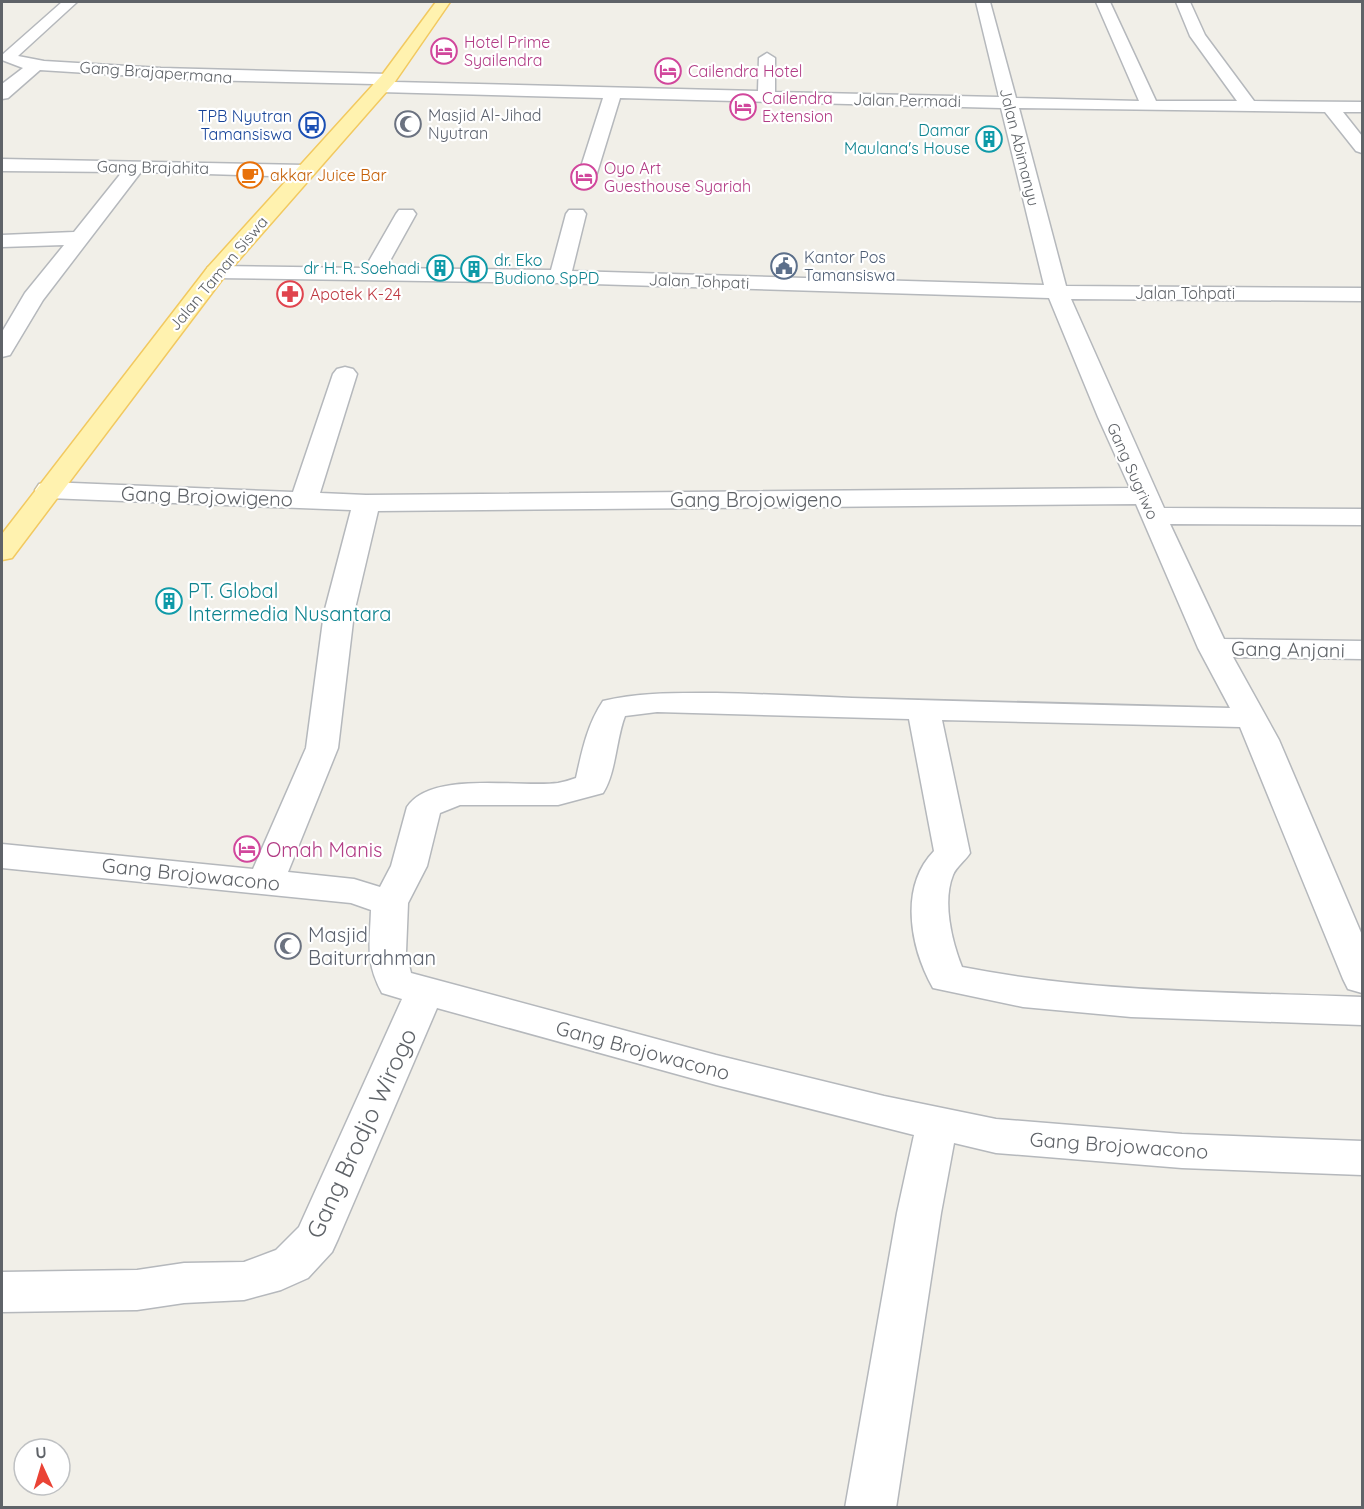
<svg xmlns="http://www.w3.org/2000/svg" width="1364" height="1509" viewBox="0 0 1364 1509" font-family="Quicksand,sans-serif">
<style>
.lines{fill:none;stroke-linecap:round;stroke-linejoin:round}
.minor-casing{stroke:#b5b8bc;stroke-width:3}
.major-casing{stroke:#f2c960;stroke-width:3}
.minor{fill:#fff;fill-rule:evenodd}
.major{fill:#fff2af;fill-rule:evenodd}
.labels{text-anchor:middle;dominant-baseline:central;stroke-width:4.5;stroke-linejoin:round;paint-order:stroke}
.far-hotel-label{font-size:16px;fill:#b23c85;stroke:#fff;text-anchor:start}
.far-street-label{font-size:16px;fill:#5f6368;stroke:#fff}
.far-worship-label{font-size:16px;fill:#5b616d;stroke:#fff;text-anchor:start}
.far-transit-label{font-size:16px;fill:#164399;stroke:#fff;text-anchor:end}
.far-culture-label{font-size:16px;fill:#0d838f;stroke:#fff;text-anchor:end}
.far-food-label{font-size:16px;fill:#c56008;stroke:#fff;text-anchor:start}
.far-service-label{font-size:16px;fill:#4e5e75;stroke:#fff;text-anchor:start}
.far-health-label{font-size:16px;fill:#be3a42;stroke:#fff;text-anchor:start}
.street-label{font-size:20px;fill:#5f6368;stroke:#fff}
.culture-label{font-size:20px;fill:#0d838f;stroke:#fff;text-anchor:start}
.hotel-label{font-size:20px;fill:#b23c85;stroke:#fff;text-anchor:start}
.worship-label{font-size:20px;fill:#5b616d;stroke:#fff;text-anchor:start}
.near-street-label{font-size:24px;fill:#5f6368;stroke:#fff}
</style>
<rect width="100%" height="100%" fill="#f1efe8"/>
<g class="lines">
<!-- minor casing -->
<g class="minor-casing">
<path id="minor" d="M 62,2 L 77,2 L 18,56 L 44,61 L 161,68 L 388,74 L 394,75 L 396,79 L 394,82 L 758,91 L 759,58 L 767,53 L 775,58 L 775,92 L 999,97 L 976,2 L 990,2 L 1016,98 L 1139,101 L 1096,2 L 1110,2 L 1156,101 L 1237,101 L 1190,36 L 1176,2 L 1190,2 L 1205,35 L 1254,101 L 1362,102 L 1362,112 L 1343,112 L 1362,136 L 1362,153 L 1356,151 L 1325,112 L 1019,108 L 1066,286 L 1362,288 L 1362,301 L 1071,299 L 1164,508 L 1362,509 L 1362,525 L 1170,524 L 1224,639 L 1362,641 L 1362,659 L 1233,657 L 1279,740 L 1362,935 L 1362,993 L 1348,989 L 1343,979 L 1240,727 L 942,720 L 970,853 C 965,861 956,867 953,875 C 942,902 952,942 962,967 C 1094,993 1228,992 1362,997 L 1362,1025 L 1131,1017 L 1023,1007 L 933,988 C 910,947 899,887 934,851 L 909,719 L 657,712 L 625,716 C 616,739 616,773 603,793 L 558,805 L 460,805 L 440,813 L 427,866 L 408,903 L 406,952 L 411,973 L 716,1055 L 884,1096 L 996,1119 L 1182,1134 L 1362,1141 L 1362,1175 L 1182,1168 L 996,1153 L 954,1143 L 941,1213 L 896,1508 L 845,1508 L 897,1213 L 914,1135 L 716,1085 L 437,1008 L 338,1239 L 332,1252 L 308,1278 L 281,1290 L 244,1300 L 184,1303 L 137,1310 L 2,1312 L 2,1272 L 137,1270 L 184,1263 L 244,1262 L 276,1250 L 299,1227 L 402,999 L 382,993 C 365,962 370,943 371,910 L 351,903 L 2,868 L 2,844 L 253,869 L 306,748 L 324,613 L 351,510 L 48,498 L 39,496 L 35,490 L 39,484 L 48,482 L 293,492 L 333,374 L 337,369 L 345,367 L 353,369 L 357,374 L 320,493 L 366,495 L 1130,488 L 1098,417 L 1049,298 L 560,283 L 216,278 L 208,277 L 205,272 L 208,267 L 216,266 L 365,268 L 396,214 L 399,210 L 413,210 L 416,214 L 386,268 L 551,270 L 566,214 L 569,210 L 583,210 L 586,214 L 572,271 L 1044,285 L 1001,108 L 620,98 L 597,173 L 595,177 L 581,177 L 579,173 L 603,98 L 380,92 L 374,91 L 372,87 L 374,84 L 198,80 L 40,70 L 8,98 L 2,99 L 2,84 L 23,68 L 2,60 L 2,55 ZM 1136,504 L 1198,648 L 1230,708 C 1104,705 978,702 852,698 C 807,696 761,694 716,693 C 678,693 640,692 603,701 C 587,725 582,751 576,778 C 570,780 564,782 558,783 C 519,788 431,770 407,807 L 391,866 L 380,887 L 354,879 L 288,872 L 338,748 L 354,613 L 378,511 Z
M 2,159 L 305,165 L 312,167 L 314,171 L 312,175 L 305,177 L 141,172 L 43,300 L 10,355 L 2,357 L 2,332 L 25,293 L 64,245 L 2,247 L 2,235 L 74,232 L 122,172 L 2,171 Z"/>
</g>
<!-- major casing -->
<g class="major-casing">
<path id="major" d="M 436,2 L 450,2 L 394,83 L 224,277 L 12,558 L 2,560 L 2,534 L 208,267 L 382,75 Z"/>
</g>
<!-- minor -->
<use href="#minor" class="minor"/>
<!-- major -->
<use href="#major" class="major"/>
</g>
<!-- icons -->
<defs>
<g id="hotel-ring" transform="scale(1.35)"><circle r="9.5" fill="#fff" stroke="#d1479c" stroke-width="1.5"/><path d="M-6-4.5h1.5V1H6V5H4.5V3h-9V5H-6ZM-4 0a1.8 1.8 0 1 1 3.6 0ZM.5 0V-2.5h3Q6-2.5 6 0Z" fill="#d1479c"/></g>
<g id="mosque-ring" transform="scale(1.35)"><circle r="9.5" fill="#fff" stroke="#6b7280" stroke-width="1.5"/><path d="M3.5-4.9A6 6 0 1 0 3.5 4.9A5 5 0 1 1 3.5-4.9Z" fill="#6b7280"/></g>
<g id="bus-ring" transform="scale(1.35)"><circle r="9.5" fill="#fff" stroke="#1a4fb4" stroke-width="1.5"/><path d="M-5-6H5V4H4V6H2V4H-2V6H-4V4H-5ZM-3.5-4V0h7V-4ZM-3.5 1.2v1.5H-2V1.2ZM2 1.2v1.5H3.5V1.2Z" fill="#1a4fb4"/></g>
<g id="building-ring" transform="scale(1.35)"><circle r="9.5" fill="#fff" stroke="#0f9aa8" stroke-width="1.5"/><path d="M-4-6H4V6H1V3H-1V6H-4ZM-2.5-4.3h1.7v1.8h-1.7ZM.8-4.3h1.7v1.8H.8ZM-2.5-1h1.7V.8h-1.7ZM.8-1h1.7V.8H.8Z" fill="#0f9aa8"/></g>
<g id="cafe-ring" transform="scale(1.35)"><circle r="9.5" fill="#fff" stroke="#e8710a" stroke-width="1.5"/><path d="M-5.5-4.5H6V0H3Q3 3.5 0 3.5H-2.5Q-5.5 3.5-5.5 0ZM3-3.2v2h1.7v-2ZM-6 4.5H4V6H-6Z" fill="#e8710a"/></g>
<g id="civic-ring" transform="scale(1.35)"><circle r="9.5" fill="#fff" stroke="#5c6f8a" stroke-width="1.5"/><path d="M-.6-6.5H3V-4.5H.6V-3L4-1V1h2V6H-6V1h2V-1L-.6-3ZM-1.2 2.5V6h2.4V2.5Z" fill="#5c6f8a"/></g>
<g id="pharmacy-ring" transform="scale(1.35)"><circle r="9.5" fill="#fff" stroke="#e0444e" stroke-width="1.5"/><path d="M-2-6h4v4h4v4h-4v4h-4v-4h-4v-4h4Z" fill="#e0444e"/></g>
</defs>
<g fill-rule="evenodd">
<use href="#hotel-ring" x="444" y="51"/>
<use href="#hotel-ring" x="668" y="71"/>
<use href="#hotel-ring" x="743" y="107"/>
<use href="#mosque-ring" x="408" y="124"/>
<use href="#bus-ring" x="312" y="125"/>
<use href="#building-ring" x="989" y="139"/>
<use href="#cafe-ring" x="250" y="175"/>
<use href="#hotel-ring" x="584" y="177"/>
<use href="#civic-ring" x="784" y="266"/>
<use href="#building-ring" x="440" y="268"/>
<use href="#building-ring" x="474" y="269"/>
<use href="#pharmacy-ring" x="290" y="294"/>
<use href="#building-ring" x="169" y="601"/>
<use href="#hotel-ring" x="247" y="849"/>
<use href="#mosque-ring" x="288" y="946"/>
</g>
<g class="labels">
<!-- far-hotel labels -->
<g class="far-hotel-label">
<text x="464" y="42">Hotel Prime<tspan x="464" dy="18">Syailendra</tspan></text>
<text x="688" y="71">Cailendra Hotel</text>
<text x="762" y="98">Cailendra<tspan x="762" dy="18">Extension</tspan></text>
<text x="604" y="168">Oyo Art<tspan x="604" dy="18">Guesthouse Syariah</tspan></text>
</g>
<!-- far-street labels -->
<g class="far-street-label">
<text transform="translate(156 72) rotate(4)">Gang Brajapermana</text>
<text transform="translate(907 100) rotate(1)">Jalan Permadi</text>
<text transform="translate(1020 147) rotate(76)">Jalan Abimanyu</text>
<text transform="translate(153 167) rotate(1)">Gang Brajahita</text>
<text transform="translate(218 273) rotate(-50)">Jalan Taman Siswa</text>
<text transform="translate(699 281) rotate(2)">Jalan Tohpati</text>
<text x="1185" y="293">Jalan Tohpati</text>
<text transform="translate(1133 471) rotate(66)">Gang Sugriwo</text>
</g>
<!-- far-worship labels -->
<g class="far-worship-label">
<text x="428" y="115">Masjid Al-Jihad<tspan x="428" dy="18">Nyutran</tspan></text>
</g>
<!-- far-transit labels -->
<g class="far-transit-label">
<text x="292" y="116">TPB Nyutran<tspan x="292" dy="18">Tamansiswa</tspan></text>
</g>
<!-- far-culture labels -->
<g class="far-culture-label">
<text x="970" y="130">Damar<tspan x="970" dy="18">Maulana's House</tspan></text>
<text x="494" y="260" text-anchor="start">dr. Eko<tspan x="494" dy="18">Budiono SpPD</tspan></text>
<text x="420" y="268">dr H. R. Soehadi</text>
</g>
<!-- far-food labels -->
<g class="far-food-label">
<text x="270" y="175">akkar Juice Bar</text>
</g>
<!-- far-service labels -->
<g class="far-service-label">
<text x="804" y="257">Kantor Pos<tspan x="804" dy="18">Tamansiswa</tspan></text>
</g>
<!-- far-health labels -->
<g class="far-health-label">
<text x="310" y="294">Apotek K-24</text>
</g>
<!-- street labels -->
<g class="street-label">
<text transform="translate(207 496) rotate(2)">Gang Brojowigeno</text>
<text x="756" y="499">Gang Brojowigeno</text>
<text transform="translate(1288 649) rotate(1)">Gang Anjani</text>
<text transform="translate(191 874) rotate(6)">Gang Brojowacono</text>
<text transform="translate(643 1050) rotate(15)">Gang Brojowacono</text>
<text transform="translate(1119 1145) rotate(4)">Gang Brojowacono</text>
</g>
<!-- culture labels -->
<g class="culture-label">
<text x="188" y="590">PT. Global<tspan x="188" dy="23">Intermedia Nusantara</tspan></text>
</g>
<!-- hotel labels -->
<g class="hotel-label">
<text x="266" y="849">Omah Manis</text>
</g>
<!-- worship labels -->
<g class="worship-label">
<text x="308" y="934">Masjid<tspan x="308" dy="23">Baiturrahman</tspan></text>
</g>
<!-- near-street labels -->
<g class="near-street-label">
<text transform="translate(361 1133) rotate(-65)">Gang Brodjo Wirogo</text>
</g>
</g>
<!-- border -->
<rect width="1364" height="1509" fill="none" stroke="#5f6368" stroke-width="6"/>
<!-- north arrow -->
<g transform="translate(42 1467) rotate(356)"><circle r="28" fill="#ffffff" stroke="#bfc1c3" stroke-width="1.5"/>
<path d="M0-4.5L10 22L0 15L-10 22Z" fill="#ea4335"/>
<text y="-9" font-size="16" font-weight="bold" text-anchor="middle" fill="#5f6368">U</text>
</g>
</svg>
